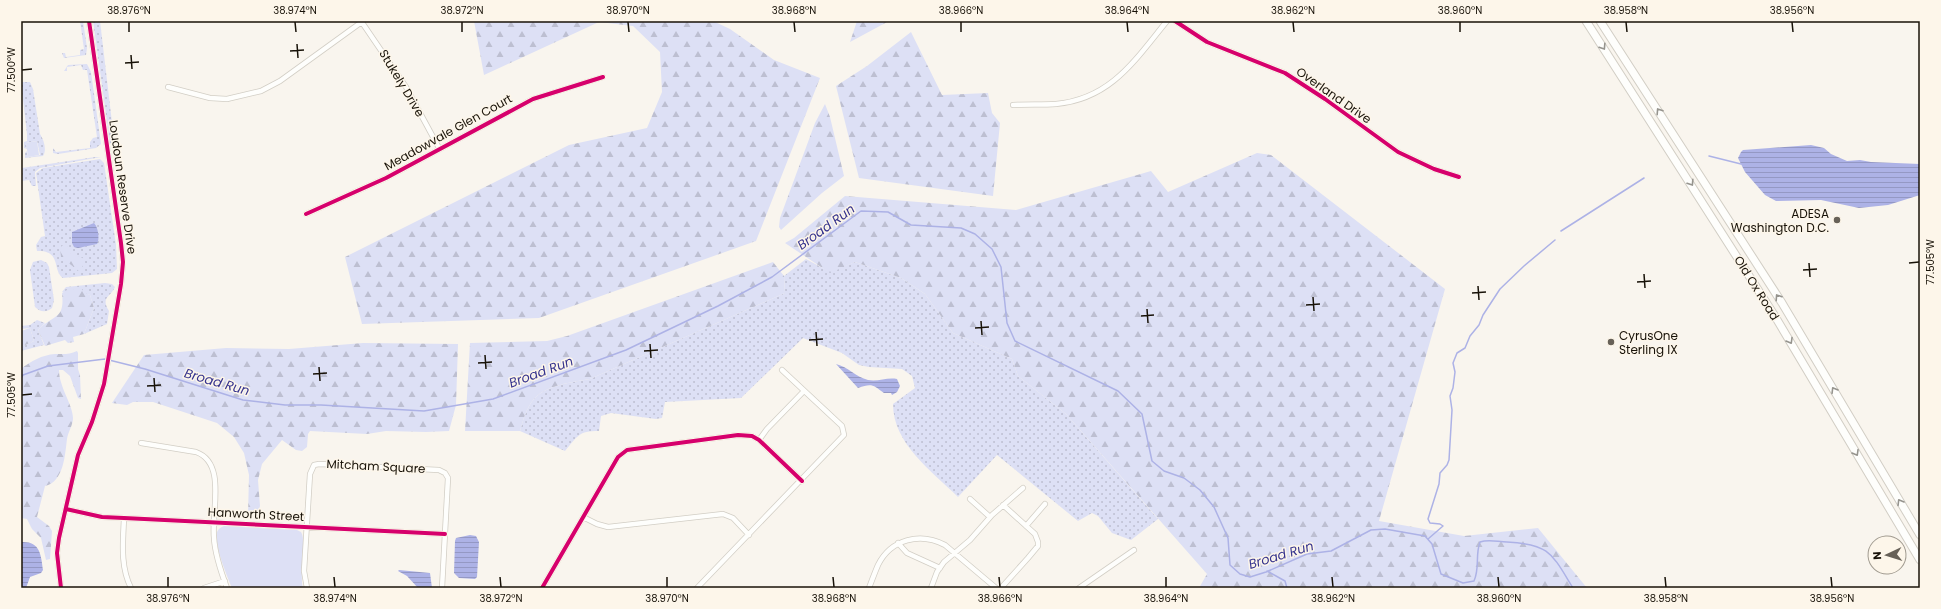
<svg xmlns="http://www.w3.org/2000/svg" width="1941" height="609" viewBox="0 0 1941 609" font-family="Poppins,sans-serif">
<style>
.grass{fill:url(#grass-dots)}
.forest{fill:url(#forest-firs)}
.park{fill:#dde0f5}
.water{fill:url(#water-rules)}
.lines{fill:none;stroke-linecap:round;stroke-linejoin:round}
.stream{stroke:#adb2e6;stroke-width:1.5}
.street-casing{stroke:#d2cec5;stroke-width:6}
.primary-casing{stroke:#d2cec5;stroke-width:9}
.street{stroke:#fefefc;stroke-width:4.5}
.primary{stroke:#fefefc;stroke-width:7}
.cycleway-casing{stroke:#fdf6ea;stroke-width:6}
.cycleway{stroke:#d6006c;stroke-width:4}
.oneway{stroke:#96948e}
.ticks{fill:none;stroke:#181208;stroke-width:1.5}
.poi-dot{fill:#676158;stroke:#fdf6ea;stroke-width:1.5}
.labels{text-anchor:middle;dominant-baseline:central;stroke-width:3;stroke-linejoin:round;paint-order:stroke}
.street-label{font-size:12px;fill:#181208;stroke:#fdf6ea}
.poi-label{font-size:12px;fill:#181208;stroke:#fdf6ea;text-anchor:end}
.water-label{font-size:13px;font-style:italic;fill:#35338e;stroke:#fdf6ea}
.neatline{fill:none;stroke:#181208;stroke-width:1.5}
.ticks-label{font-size:10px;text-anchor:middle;fill:#181208}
</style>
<defs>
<pattern id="grass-dots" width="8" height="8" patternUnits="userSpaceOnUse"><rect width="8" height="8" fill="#dde0f5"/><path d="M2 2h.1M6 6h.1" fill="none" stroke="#bdbfd1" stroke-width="1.8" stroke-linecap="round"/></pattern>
<pattern id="forest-firs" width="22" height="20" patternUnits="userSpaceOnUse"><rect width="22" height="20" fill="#dde0f5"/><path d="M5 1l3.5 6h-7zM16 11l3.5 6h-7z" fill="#bdbfd1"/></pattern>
<pattern id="water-rules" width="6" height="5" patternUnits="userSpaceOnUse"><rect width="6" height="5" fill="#adb2e6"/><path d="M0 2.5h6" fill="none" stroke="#9498c4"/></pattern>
</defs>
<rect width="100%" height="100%" fill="#f9f5ee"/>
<!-- grass -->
<path class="grass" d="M 80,21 L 83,21 L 87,48 L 86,55 L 64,58 L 62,53 L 65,53 L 66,57 L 80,55 L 80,50 L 84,49 Z
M 93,21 L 100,21 L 115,148 L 111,148 L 113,146 L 110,143 Z
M 87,64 L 91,72 L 101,144 L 96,148 L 58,154 L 53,153 L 53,148 L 56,152 L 90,148 L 90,142 L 93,138 L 97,137 L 87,70 L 83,70 L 81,65 L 67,67 L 67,71 L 64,71 L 68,65 Z
M 21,82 L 30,82 L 33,89 L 40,134 C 44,140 47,150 43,156 L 25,158 L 25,153 L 27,151 L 28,157 L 40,155 L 37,141 L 26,143 L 27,149 L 24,148 L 24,142 L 27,141 L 27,134 Z
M 95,157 L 101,157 L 40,168 L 35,172 L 36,186 L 32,186 L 29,180 L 21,181 L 22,168 Z
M 100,159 L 104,163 L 116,245 L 117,269 L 112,273 L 63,278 C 52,271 62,250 37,251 L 36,245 L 41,237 L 45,236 L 36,173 L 43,168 Z
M 806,259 L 830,272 L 855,262 L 901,278 L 925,294 L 953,333 L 1012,359 L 1018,376 L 1066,414 L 1158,519 L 1131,540 L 1112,533 L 1098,516 L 1092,513 L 1078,521 L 997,455 L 958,497 C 932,471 893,444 893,404 L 915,388 L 912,376 L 902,369 L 869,367 L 859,365 L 842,353 L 803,338 L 741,398 L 665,402 L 662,418 L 656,419 L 611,413 L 601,416 L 599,431 C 578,431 578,436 565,451 L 520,431 C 523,421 526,408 534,399 C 546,385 573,382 590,379 L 785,293 L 784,276 Z
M 41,260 L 47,263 L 49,267 L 54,300 L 52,308 C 46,313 40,312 35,307 L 30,270 L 33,262 Z
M 105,283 L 112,284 L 115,287 C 111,297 100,297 109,311 L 107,324 L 84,334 L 94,308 L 90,295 L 84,293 L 62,292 L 66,287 Z
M 37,320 L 45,323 L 38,330 L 44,345 L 21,351 L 21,347 L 34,341 L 30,328 L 21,329 L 21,326 L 30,325 Z"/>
<!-- forest -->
<path class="forest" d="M 474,21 L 713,21 L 730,29 L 774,60 L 820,78 L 756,241 L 539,318 L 362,324 L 345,257 L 569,145 L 647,128 L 662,92 L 660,52 L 633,26 L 599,22 L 484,75 Z
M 857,21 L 889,21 L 850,42 Z
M 911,32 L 942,95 L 988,93 L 992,113 L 1000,123 L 993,196 L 859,178 L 836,86 L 867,66 Z
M 825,104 L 830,117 L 844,176 L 822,193 L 781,230 L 779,227 L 780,218 L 815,123 Z
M 1257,153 L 1271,155 L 1445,289 L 1379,521 L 1464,536 L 1538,528 L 1587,588 L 1199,588 L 1207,574 L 1066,414 L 1018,376 L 1012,359 L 953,333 L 925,294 L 901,278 L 855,262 L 830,273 L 785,243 L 794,238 L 845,196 L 1016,210 L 1151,171 L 1168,192 Z
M 64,244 L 67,245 C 69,255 73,255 83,258 L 82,263 L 84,263 L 80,272 L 61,257 L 60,248 Z
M 773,262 L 784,276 L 785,293 L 590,379 C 573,382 546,385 534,399 C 526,408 523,421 520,431 L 465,431 L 470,343 L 547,341 L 567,336 Z
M 81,288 L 84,292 L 90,295 L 94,308 L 84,334 L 73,337 L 74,342 L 68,343 L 65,340 L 45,346 L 38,330 C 54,314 65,320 62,293 L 67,290 Z
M 30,328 L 34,341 L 21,347 L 21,331 Z
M 363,343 L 458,344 L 456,405 L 449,431 L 426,432 L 386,431 L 367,434 L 310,431 L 308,434 L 307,447 L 302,451 L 296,450 L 282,440 L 262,464 L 258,480 L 260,506 L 258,512 L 248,516 L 249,475 L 244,453 L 234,437 L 217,423 L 153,402 L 133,402 L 127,405 L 112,403 L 144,355 L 226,348 L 289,349 Z
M 77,351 L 78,353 L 78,369 L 80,375 L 81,399 L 78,398 L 70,376 L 63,370 L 59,370 C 59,387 73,405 73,418 C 73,425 68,432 67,439 C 65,454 64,482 45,486 L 37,517 L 49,526 L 52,531 L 50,559 L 46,560 L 41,538 L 32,529 L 27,519 L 21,518 L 21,369 C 31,361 42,355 55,354 C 63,354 69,355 77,351 Z"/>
<!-- park -->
<path class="park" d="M 37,141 L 39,155 L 28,157 L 26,143 Z
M 224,526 L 297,530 L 301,532 C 307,541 299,573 303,588 L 232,588 C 227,576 214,545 217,532 C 218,529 221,527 224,526 Z"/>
<!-- water -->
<path class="water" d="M 1811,145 L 1824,148 L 1831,154 L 1847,161 L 1860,160 L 1871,162 L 1920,164 L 1920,195 L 1888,205 L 1859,208 L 1821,200 L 1776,201 L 1765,195 L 1745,172 L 1738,158 L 1741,152 L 1743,150 Z
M 94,223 C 98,227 100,239 97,244 L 78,248 L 74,247 L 72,243 L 72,232 Z
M 836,364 C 848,367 856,377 868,380 C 878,382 887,377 897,379 L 900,386 L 897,392 L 892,395 L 891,393 L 884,393 C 873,385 872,383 858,388 Z
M 470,535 L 476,536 L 479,542 L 477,577 L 475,579 L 459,578 L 454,573 L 455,541 L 456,538 Z
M 21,542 C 40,541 41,554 43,570 L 41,573 L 30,577 L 26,588 L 21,588 Z
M 399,570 L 430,573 L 432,588 L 418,588 L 407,576 L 398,571 Z"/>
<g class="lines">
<!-- stream -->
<path class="stream" d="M 1709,156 L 1741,164
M 1561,231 L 1644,178
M 21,378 L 23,375 L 48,366 L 105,359 L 145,369 L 243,400 L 285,405 L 321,405 L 424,411 L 493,399 L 626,350 L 718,306 L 772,277 L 861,211 L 888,212 L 911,225 L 961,228 L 975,234 L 992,249 L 1001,267 L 1007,323 L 1015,341 L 1118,391 L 1142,414 L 1152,461 L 1164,471 L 1184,478 L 1200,490 L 1214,507 L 1228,538 L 1230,565 L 1240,574 L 1250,577 L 1266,572 L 1307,554 L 1331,551 L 1371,530 L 1385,529 L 1425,536 L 1432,544 L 1441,574 L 1463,583 L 1474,581 C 1480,568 1475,555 1480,542 C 1489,539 1498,542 1507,542 C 1550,544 1552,554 1573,588
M 1428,539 L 1443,526 L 1440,524 L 1430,523 L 1428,519 L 1439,484 L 1440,473 L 1447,465 L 1449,460 L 1452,410 L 1450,396 L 1453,388 L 1455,372 L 1453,363 L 1457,353 L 1465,348 L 1470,336 L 1479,325 L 1483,315 L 1500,289 L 1524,266 L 1555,240
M 1267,571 L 1285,581 L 1287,588"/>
<!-- street casing -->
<g class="street-casing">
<path id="street" d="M 361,21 L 406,87 L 439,148
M 1175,21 L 1207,42 L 1285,73 L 1325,99 L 1398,152 L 1434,169 L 1459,177
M 168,87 L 210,98 L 227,99 L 261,91 L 280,81 L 363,21
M 1013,105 C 1027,104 1042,105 1056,104 C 1111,99 1135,60 1167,21
M 306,214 L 386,178 L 533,99 L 603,77
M 759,440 L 767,429 L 804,391
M 141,443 L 196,452 C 227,463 211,512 214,538 C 215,555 221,572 227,588
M 970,499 L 990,517
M 66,509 L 102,517 L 124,518 L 445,534
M 583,517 L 597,524 L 608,527 L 723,514 L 733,518 L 749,535
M 124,518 C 123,542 120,566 131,588
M 1026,526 L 1045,504
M 898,543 L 907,553 L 940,568
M 61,588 L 57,553 L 59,538 L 78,455 L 92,422 L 104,384 L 121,284 L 123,262 L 121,243 L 89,21
M 204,588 L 225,581
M 307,588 L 304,571 L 310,474 L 314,465 L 319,464 L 439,470 L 445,473 L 448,478 L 442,588
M 542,588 L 618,457 L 627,450 L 738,435 L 752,436 L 759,440 L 802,481
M 697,588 L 844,435 L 842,426 L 782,370
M 869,588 C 872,580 875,572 878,565 C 891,539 920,532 945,545 L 996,588
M 931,588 L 937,572 L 944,562 L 970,540 L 992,515 L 1023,488
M 1001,588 L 1028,558 L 1038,546 L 1038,542 L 1035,534 L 1003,505
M 1079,588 L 1134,550"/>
</g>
<!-- primary casing -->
<g class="primary-casing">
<path id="primary" d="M 1586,21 L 1776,318 L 1920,560
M 1600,21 L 1782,303 L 1920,535"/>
</g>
<!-- street -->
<use href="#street" class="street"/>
<!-- primary -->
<use href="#primary" class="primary"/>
<!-- cycleway casing -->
<g class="cycleway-casing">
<path id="cycleway" d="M 1175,21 L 1207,42 L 1285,73 L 1325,99 L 1398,152 L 1434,169 L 1459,177
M 306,214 L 386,178 L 533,99 L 603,77
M 66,509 L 102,517 L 124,518 L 445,534
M 61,588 L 57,553 L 59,538 L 78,455 L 92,422 L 104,384 L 121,284 L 123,262 L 121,243 L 89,21
M 542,588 L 618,457 L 627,450 L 738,435 L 752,436 L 759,440 L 802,481"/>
</g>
<!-- cycleway -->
<use href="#cycleway" class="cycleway"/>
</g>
<!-- one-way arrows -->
<defs><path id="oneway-chevron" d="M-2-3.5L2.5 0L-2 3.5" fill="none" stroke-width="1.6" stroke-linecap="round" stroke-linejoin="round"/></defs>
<g class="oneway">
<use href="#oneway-chevron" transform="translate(1603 47) rotate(57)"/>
<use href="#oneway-chevron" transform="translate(1659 111) rotate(-123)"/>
<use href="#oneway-chevron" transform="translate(1691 183) rotate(57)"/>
<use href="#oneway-chevron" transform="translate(1778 297) rotate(-123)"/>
<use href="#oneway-chevron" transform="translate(1790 341) rotate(60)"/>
<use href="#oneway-chevron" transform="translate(1834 390) rotate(-121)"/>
<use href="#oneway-chevron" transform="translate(1856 453) rotate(60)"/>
<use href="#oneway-chevron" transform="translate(1900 502) rotate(-121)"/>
</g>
<!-- ticks -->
<path class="ticks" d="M 129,22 L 129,32M 295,22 L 296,32M 462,22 L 462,32M 628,22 L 629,32M 794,22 L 795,32M 961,22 L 961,32M 1127,22 L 1128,32M 1293,22 L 1294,32M 1460,22 L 1460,32M 1626,22 L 1627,32M 1792,22 L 1793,32M 297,44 L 298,58M 290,51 L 304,50M 131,55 L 132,69M 125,63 L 139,62M 22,70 L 32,69M 1809,263 L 1810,277M 1909,263 L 1919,262M 1803,270 L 1817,269M 1644,274 L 1645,288M 1637,282 L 1651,281M 1478,286 L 1479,300M 1472,293 L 1486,292M 1313,297 L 1314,311M 1306,305 L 1320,304M 1147,309 L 1148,323M 1141,316 L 1154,315M 981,321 L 982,335M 975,328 L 989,327M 816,332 L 817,346M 809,340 L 823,339M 650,344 L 651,358M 644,351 L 658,350M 485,355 L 486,369M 478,363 L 492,362M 319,367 L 320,381M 313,374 L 327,373M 154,378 L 155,392M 147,386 L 161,385M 22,395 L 32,394M 168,577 L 168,587M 334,577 L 335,587M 500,577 L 501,587M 667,577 L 667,587M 833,577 L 834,587M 999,577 L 1000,587M 1166,577 L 1166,587M 1332,577 L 1333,587M 1498,577 L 1499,587M 1665,577 L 1666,587M 1831,577 L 1832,587"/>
<!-- markers -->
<g class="poi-dot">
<circle cx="1837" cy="220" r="4"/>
<circle cx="1611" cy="342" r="4"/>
</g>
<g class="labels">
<!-- street labels -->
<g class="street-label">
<text transform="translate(402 83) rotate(59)">Stukely Drive</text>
<text transform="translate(1334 95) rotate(35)">Overland Drive</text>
<text transform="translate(448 132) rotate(-29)">Meadowvale Glen Court</text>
<text transform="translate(123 187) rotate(82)">Loudoun Reserve Drive</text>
<text transform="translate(1757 288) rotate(58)">Old Ox Road</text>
<text transform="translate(376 466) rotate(3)">Mitcham Square</text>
<text transform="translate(256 514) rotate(3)">Hanworth Street</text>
</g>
<!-- poi labels -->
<g class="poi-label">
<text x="1829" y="213">ADESA<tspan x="1829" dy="14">Washington D.C.</tspan></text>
<text x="1619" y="335" text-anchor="start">CyrusOne<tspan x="1619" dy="14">Sterling IX</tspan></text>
</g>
<!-- water labels -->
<g class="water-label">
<text transform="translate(826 227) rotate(-36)">Broad Run</text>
<text transform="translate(541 372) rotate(-20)">Broad Run</text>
<text transform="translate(217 382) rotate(16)">Broad Run</text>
<text transform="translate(1281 555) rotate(-17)">Broad Run</text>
</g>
</g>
<!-- border -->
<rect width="1941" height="609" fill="none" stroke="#fdf6ea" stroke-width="44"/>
<!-- north arrow -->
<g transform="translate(1887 555) rotate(266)"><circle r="19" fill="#fdf6ea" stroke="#a19b90"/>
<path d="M0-3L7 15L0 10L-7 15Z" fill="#676158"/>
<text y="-6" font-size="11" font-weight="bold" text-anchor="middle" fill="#181208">N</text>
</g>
<rect x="22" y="22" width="1897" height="565" class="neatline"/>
<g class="ticks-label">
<text x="129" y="14">38.976°N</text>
<text x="295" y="14">38.974°N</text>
<text x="462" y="14">38.972°N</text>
<text x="628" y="14">38.970°N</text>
<text x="794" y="14">38.968°N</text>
<text x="961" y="14">38.966°N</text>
<text x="1127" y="14">38.964°N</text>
<text x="1293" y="14">38.962°N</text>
<text x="1460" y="14">38.960°N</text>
<text x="1626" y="14">38.958°N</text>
<text x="1792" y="14">38.956°N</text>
<text transform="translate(11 70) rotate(-90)" y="4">77.500°W</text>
<text transform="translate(1930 262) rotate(-90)" y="4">77.505°W</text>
<text transform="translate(11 395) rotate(-90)" y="4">77.505°W</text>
<text x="168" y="602">38.976°N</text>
<text x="335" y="602">38.974°N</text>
<text x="501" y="602">38.972°N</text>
<text x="667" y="602">38.970°N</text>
<text x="834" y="602">38.968°N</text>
<text x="1000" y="602">38.966°N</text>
<text x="1166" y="602">38.964°N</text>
<text x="1333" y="602">38.962°N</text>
<text x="1499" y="602">38.960°N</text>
<text x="1666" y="602">38.958°N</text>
<text x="1832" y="602">38.956°N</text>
</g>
</svg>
